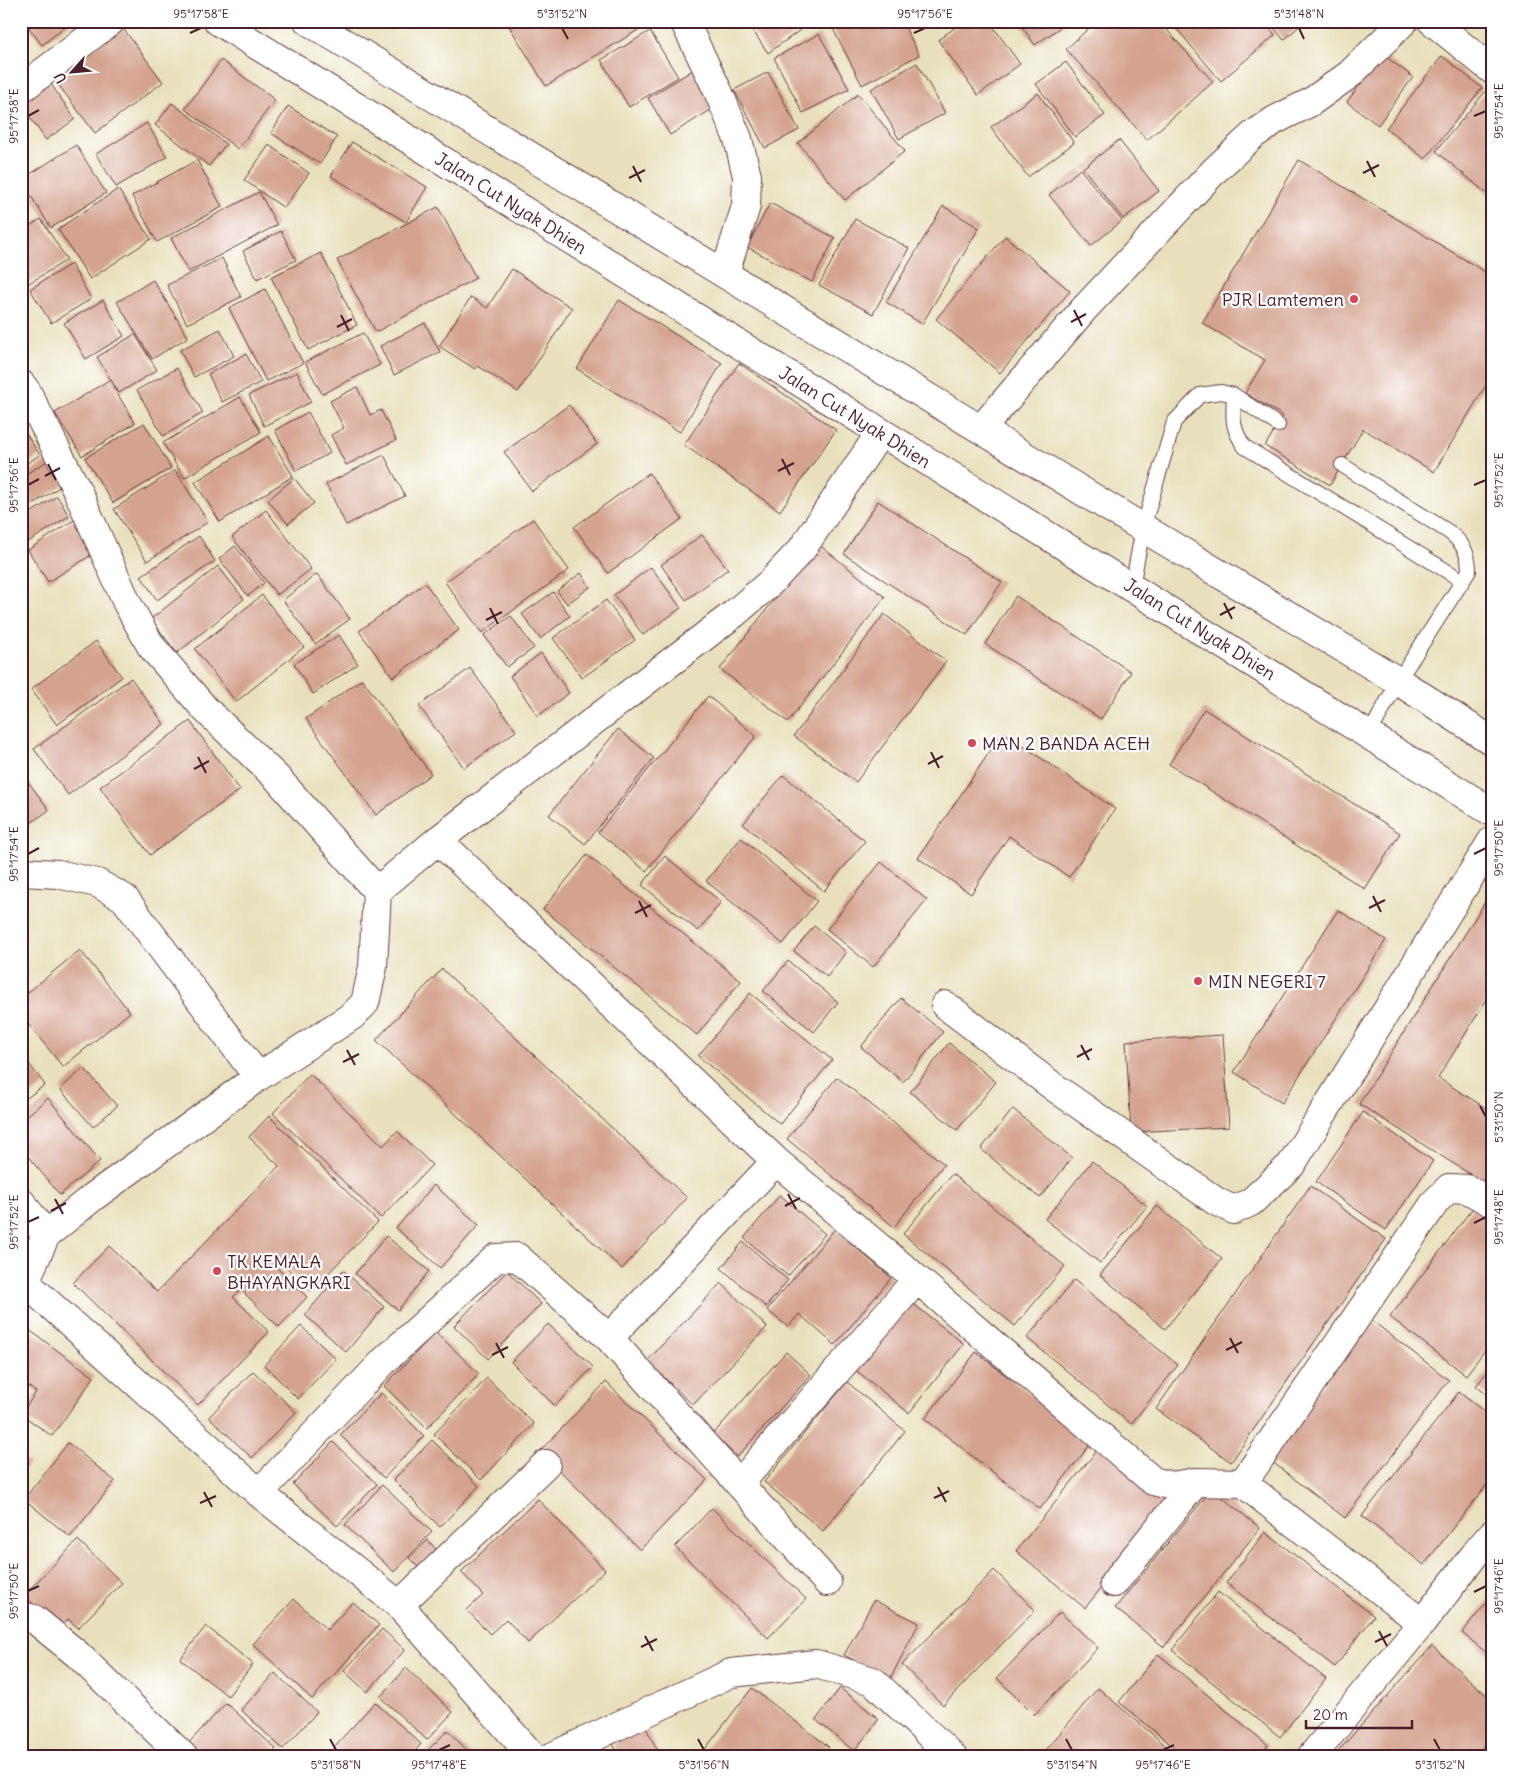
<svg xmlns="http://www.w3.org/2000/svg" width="1513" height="1778" viewBox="0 0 1513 1778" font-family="Delius,sans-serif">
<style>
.building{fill:#d4a38f}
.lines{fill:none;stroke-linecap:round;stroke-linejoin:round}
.service-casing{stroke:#623c41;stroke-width:16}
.minor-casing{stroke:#623c41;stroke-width:30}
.trunk-casing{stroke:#623c41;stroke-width:30}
.service{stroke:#fff;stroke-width:14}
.minor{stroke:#fff;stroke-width:28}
.trunk{stroke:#fff;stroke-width:28}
.ticks{fill:none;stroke:#4a1f2b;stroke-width:2}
.poi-dot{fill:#d1495b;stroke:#fff;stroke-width:2}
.labels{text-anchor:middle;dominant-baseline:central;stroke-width:4.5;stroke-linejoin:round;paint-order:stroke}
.street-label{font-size:18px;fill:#4a1f2b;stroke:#fff}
.poi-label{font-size:18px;fill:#4a1f2b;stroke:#fff;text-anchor:start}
.neatline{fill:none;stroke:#4a1f2b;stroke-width:2}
.ticks-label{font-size:12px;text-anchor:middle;fill:#4a1f2b}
</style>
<rect width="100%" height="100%" fill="#fff"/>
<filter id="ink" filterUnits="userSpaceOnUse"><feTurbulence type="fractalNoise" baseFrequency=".02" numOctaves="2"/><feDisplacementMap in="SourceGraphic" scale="10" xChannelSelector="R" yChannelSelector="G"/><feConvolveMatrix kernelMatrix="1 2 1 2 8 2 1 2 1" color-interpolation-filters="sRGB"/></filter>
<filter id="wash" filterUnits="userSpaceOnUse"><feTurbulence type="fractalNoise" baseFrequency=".0096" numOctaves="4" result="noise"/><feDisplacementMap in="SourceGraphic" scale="20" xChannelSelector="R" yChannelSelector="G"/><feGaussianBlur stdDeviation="1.12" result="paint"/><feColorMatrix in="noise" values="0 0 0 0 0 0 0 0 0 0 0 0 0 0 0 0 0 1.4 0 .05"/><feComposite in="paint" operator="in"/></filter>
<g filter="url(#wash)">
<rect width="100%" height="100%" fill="#e8e0bc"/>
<g id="blocks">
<!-- building -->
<path class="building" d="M 24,21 L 73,21 L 42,45 Z
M 506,21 L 653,21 L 546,86 Z
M 746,21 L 813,21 L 768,53 Z
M 829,21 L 902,21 L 919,55 L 862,85 Z
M 964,21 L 989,21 L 1020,64 L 978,95 L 938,40 Z
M 1018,21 L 1069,21 L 1035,45 Z
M 1097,21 L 1159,21 L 1213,82 L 1147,140 L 1066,49 Z
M 1170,21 L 1264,21 L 1275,35 L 1221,81 Z
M 1268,21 L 1305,21 L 1284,40 Z
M 122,27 L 163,82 L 95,133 L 54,79 Z
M 650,31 L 678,77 L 629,107 L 601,60 Z
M 819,34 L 849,89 L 803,113 L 774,58 Z
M 1382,54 L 1413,77 L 1378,125 L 1347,102 Z
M 1442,56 L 1482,88 L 1425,159 L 1386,128 Z
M 221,60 L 275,100 L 238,149 L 185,109 Z
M 1066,62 L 1105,115 L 1075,137 L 1036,84 Z
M 917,63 L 945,113 L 899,139 L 871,89 Z
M 696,68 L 719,105 L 670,135 L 648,98 Z
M 768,72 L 799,130 L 765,148 L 734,90 Z
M 44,74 L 75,119 L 46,140 L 21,105 L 21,91 Z
M 1485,92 L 1492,97 L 1492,198 L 1436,151 Z
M 1038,93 L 1074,143 L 1028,177 L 991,127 Z
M 858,94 L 905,151 L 845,200 L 798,143 Z
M 172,103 L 226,144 L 209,166 L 155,125 Z
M 288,106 L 337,137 L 320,164 L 271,133 Z
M 147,123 L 167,157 L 116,187 L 96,154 Z
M 1119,140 L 1159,191 L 1123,219 L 1083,168 Z
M 352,142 L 427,187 L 406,222 L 331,176 Z
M 76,145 L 106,193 L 51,228 L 21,180 Z
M 269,145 L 309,173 L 284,208 L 244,180 Z
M 197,160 L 222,207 L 157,242 L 132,196 Z
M 1299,160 L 1492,276 L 1492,375 L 1434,472 L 1363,429 L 1330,485 L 1265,446 L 1283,416 L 1245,393 L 1265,360 L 1202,323 Z
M 1080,169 L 1122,221 L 1091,246 L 1049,195 Z
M 118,189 L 151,239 L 90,279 L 58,229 Z
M 259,192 L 277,225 L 188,272 L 171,238 Z
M 770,203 L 835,238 L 812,282 L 747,247 Z
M 943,206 L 979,228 L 922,324 L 886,302 Z
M 438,207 L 476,278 L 376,332 L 337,260 Z
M 41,219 L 67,260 L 21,288 L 21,231 Z
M 855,219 L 909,248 L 873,314 L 819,285 Z
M 281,231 L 296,260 L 257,279 L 243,251 Z
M 1005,236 L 1070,291 L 1000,373 L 936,319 Z
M 321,253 L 357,325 L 308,350 L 271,277 Z
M 222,258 L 241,297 L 187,324 L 167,285 Z
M 71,264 L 91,299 L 51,323 L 30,289 Z
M 512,269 L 572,308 L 518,392 L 478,366 L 475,369 L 439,346 L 471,297 L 487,308 Z
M 153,280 L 188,337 L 152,359 L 117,302 Z
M 265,289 L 303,363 L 266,381 L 229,308 Z
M 103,300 L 124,336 L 86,359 L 64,323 Z
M 619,300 L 722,363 L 680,432 L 577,369 Z
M 425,323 L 440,352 L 394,375 L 380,346 Z
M 220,329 L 234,356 L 194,377 L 180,350 Z
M 363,333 L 380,365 L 322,394 L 305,362 Z
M 135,334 L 157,370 L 119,393 L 97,357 Z
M 246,354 L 261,382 L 222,402 L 208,374 Z
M 739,363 L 836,430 L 780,511 L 684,445 Z
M 177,368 L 203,413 L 163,436 L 137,390 Z
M 297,372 L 311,402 L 264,426 L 249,395 Z
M 109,380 L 135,423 L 82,456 L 55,413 Z
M 357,387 L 370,415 L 381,410 L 396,440 L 346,465 L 331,435 L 344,428 L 330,401 Z
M 240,397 L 261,432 L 184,478 L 163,443 Z
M 569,405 L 597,444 L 532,491 L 504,452 Z
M 308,412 L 330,453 L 296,471 L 275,430 Z
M 144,423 L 171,468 L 113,503 L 85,458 Z
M 21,426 L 40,455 L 21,467 Z
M 269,436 L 293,476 L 220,522 L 195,482 Z
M 384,455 L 405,496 L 346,525 L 326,484 Z
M 49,460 L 64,484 L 21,512 L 21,477 Z
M 175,470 L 208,522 L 147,561 L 114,509 Z
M 649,473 L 682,519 L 608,573 L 574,527 Z
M 294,478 L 314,503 L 288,524 L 268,500 Z
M 57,496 L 69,516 L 25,544 L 21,538 L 21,519 Z
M 878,501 L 1002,582 L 967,635 L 844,554 Z
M 266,510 L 311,569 L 277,595 L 232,537 Z
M 77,518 L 98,551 L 48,582 L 28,550 Z
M 533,519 L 569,570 L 482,633 L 445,582 Z
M 702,535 L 728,569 L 686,600 L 661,565 Z
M 199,536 L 215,561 L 157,600 L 141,576 Z
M 818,544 L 885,597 L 788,722 L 720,669 Z
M 235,546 L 264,583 L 248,596 L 219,559 Z
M 218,566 L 244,599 L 177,653 L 151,619 Z
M 651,567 L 681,608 L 643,635 L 614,595 Z
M 581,573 L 590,587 L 567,604 L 557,591 Z
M 317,574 L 350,619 L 315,644 L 283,600 Z
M 425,583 L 459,630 L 393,677 L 359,631 Z
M 553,592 L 570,616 L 540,639 L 522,614 Z
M 262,595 L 304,647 L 236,702 L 195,649 Z
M 1016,596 L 1131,672 L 1101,719 L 985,644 Z
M 606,600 L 635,640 L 582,678 L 553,638 Z
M 884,614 L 946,661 L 856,782 L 794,736 Z
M 511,616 L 534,648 L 507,667 L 484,635 Z
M 339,635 L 358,664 L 313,694 L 294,664 Z
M 96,641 L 122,677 L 57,725 L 31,689 Z
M 541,653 L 569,693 L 538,716 L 510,676 Z
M 470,668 L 516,731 L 464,768 L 419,706 Z
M 131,678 L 164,724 L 68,795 L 34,749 Z
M 362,679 L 431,774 L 376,815 L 306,719 Z
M 708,696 L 756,736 L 646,871 L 598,832 Z
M 1204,709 L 1400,833 L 1365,889 L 1169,764 Z
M 190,721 L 240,790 L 150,855 L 100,787 Z
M 618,729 L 654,758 L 585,844 L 549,815 Z
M 1003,732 L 1115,809 L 1069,877 L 1009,836 L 971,894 L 918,858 Z
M 21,772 L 49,810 L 21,830 Z
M 783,775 L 865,841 L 824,891 L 743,824 Z
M 741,838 L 817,901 L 783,944 L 706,881 Z
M 587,855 L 741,981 L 697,1035 L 543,909 Z
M 665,856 L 721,902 L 698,931 L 642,885 Z
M 881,862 L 927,900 L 873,967 L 827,929 Z
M 1492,891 L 1492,991 L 1438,1078 L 1492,1112 L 1492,1188 L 1359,1104 Z
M 1338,910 L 1386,940 L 1282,1103 L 1234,1072 Z
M 814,926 L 846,952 L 827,977 L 794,951 Z
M 80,950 L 130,1012 L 63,1067 L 21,1015 L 21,998 Z
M 788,961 L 838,1002 L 814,1032 L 763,991 Z
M 442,969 L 687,1198 L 622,1269 L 376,1040 Z
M 750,993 L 832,1060 L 780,1124 L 698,1056 Z
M 901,998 L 943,1032 L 903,1082 L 861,1047 Z
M 1223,1035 L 1229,1127 L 1131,1132 L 1126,1041 Z
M 949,1043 L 996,1082 L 957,1130 L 910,1092 Z
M 21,1053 L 45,1085 L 21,1102 Z
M 84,1068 L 117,1106 L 93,1127 L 60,1089 Z
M 310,1074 L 383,1146 L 397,1131 L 432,1165 L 381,1218 L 273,1113 Z
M 837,1077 L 944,1164 L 894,1227 L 787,1139 Z
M 48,1098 L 100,1161 L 60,1195 L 21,1148 L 21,1121 Z
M 1013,1109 L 1072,1158 L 1040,1198 L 981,1149 Z
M 1363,1112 L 1433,1161 L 1386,1230 L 1316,1182 Z
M 269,1116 L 378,1222 L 311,1291 L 274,1255 L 269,1260 L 307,1297 L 279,1327 L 241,1290 L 233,1297 L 269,1332 L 198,1405 L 73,1283 L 109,1246 L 157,1292 L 279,1166 L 249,1137 Z
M 1092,1161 L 1147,1206 L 1100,1263 L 1045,1219 Z
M 952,1174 L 1065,1266 L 1015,1326 L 903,1234 Z
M 434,1185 L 479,1225 L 440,1268 L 396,1228 Z
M 1310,1186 L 1386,1239 L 1231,1462 L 1156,1409 Z
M 780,1195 L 825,1234 L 788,1276 L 744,1238 Z
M 1475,1205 L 1492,1219 L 1492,1341 L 1466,1375 L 1390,1317 Z
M 1157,1206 L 1222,1259 L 1165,1329 L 1100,1275 Z
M 835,1229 L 891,1278 L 835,1345 L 799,1314 L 788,1327 L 767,1310 Z
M 386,1236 L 429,1271 L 398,1310 L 355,1274 Z
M 743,1242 L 788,1280 L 766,1307 L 721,1268 Z
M 343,1270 L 384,1307 L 346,1352 L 305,1315 Z
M 507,1271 L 541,1304 L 488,1359 L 454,1326 Z
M 1074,1280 L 1178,1365 L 1131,1424 L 1027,1338 Z
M 721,1283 L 767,1327 L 693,1405 L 647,1361 Z
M 906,1298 L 964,1344 L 909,1413 L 852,1367 Z
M 1371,1320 L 1449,1380 L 1345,1518 L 1267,1458 Z
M 21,1324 L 94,1377 L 52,1436 L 21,1414 L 36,1392 L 21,1381 Z
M 548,1324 L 593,1367 L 555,1406 L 511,1362 Z
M 301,1326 L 336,1359 L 298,1399 L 264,1365 Z
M 436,1332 L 479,1374 L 427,1428 L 384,1386 Z
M 786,1352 L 811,1375 L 737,1457 L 713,1434 Z
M 976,1352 L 1092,1442 L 1040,1509 L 925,1419 Z
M 1492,1366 L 1492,1399 L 1476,1386 Z
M 253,1371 L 296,1412 L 252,1458 L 209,1417 Z
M 487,1378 L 534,1424 L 481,1480 L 434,1434 Z
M 606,1382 L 707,1480 L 640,1550 L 540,1451 Z
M 847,1382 L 905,1431 L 823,1531 L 764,1482 Z
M 1459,1392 L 1492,1418 L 1492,1478 L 1424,1565 L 1362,1516 Z
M 381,1393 L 424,1436 L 384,1478 L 340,1435 Z
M 432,1440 L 479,1486 L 440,1527 L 393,1480 Z
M 333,1442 L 377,1484 L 337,1526 L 293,1484 Z
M 68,1443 L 115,1481 L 70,1537 L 24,1499 Z
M 1099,1448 L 1169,1504 L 1085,1608 L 1016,1551 Z
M 21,1458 L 29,1463 L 21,1473 Z
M 382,1485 L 432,1532 L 394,1572 L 345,1525 Z
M 1212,1489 L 1260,1528 L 1164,1647 L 1115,1608 Z
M 538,1499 L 605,1570 L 528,1643 L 506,1619 L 490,1634 L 467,1610 L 483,1595 L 461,1572 Z
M 712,1508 L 806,1599 L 768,1638 L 675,1547 Z
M 1265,1532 L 1374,1616 L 1335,1667 L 1226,1583 Z
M 78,1540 L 122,1583 L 78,1628 L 68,1619 L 59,1629 L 24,1595 Z
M 428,1540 L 441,1555 L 423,1572 L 409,1558 Z
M 994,1570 L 1035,1610 L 943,1705 L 902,1665 Z
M 1218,1592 L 1326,1679 L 1280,1737 L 1172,1650 Z
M 294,1599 L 327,1630 L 353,1602 L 379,1625 L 312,1699 L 253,1644 Z
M 874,1600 L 919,1623 L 890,1679 L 844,1655 Z
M 1488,1601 L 1492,1604 L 1492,1657 L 1462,1633 Z
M 1060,1612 L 1098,1648 L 1034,1715 L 997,1678 Z
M 206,1626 L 253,1664 L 228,1696 L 180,1659 Z
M 382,1629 L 405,1650 L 367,1692 L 344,1671 Z
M 1432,1646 L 1492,1700 L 1492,1736 L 1473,1757 L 1333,1757 Z
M 1158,1654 L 1268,1745 L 1259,1757 L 1186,1757 L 1119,1702 Z
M 406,1668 L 453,1712 L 427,1740 L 380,1697 Z
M 275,1673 L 317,1712 L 283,1749 L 241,1710 Z
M 752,1688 L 829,1747 L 822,1757 L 699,1757 Z
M 840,1688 L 879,1719 L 854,1751 L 816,1720 Z
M 1098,1688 L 1179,1757 L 1040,1757 Z
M 375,1702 L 421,1744 L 410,1757 L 344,1757 L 334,1747 Z
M 226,1703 L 276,1749 L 268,1757 L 196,1757 L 185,1747 Z
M 646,1728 L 661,1757 L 620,1757 L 613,1744 Z
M 448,1730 L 473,1757 L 421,1757 Z"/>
</g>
</g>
<g filter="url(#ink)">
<use href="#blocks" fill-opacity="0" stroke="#623c41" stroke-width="1"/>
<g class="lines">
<!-- service casing -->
<g class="service-casing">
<path id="service" d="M 1234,395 C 1233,417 1231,428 1245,447 L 1463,581
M 1342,465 L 1449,532 C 1463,543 1469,554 1469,571 L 1398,681 L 1369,735
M 1132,587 L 1143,528 L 1174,422 L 1200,395 L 1221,392 L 1234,395 L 1278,425"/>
</g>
<!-- minor casing -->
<g class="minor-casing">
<path id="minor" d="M 684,21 L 718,91 L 738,139 L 747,176 L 746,206 L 725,273
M 1432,21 L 1492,70
M 21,89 L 111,21
M 21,384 L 27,392 L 77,490 L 127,603 L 151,646 L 205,709 L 277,778 L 377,891
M 981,429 L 1084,309 L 1215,170 L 1253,135 L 1275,120 L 1311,102 L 1350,74 L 1404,21
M 438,840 L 776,1161 L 917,1279 L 1153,1481 L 1172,1486 L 1196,1482 L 1243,1483 L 1422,1623
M 21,872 L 58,874 L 97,883 L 124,898 L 258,1077
M 945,1005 L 1054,1087 L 1217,1202 L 1234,1210 L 1251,1202 L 1291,1165 L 1492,841
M 21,1202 L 46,1235
M 25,1282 L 259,1493 L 399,1605 L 533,1757
M 21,1287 L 25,1282 L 46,1235 L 93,1197 L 258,1077 L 352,1016 L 365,1003 L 373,967 L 377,891 L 438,840 L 735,613 L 771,582 L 802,549 L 880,433
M 609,1338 L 776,1161
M 1243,1483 L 1436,1201 L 1449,1188 L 1467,1189 L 1492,1203
M 739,1484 L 917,1279
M 259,1493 L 385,1360 L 496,1258 L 517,1257 L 609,1338 L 827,1582
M 1114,1583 L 1196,1482
M 399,1605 L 546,1464
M 21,1616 L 34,1619 L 77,1654 L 184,1757
M 551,1757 L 731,1673 L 816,1664 L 873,1681 L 953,1757
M 1311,1757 L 1422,1623 L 1479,1549 L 1492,1534"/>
</g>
<!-- trunk casing -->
<g class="trunk-casing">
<path id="trunk" d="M 218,21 C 642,285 1068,547 1492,812
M 308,21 L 1143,528 L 1398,681 L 1492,741"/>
</g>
<!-- service -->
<use href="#service" class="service"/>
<!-- minor -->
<use href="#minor" class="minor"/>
<!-- trunk -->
<use href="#trunk" class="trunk"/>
</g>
</g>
<!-- ticks -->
<path class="ticks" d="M 562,28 L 568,39M 1299,28 L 1304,39M 190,33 L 201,28M 914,33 L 925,28M 28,116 L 39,110M 1474,116 L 1486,111M 1367,161 L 1375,177M 633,166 L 641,182M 1363,173 L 1379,165M 629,178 L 645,170M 1074,310 L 1082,326M 341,315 L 349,331M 1071,322 L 1086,314M 337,327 L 352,319M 782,459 L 790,475M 48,464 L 56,480M 778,471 L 794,463M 45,476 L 60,468M 28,485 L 39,479M 1474,485 L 1486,480M 1224,603 L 1232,619M 490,608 L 498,624M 1220,615 L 1235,607M 486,620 L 502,612M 931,752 L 939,768M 198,757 L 206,773M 928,764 L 943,756M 194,769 L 209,761M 28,854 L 39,848M 1474,854 L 1486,848M 1373,896 L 1381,912M 639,901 L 647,917M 1369,908 L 1385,900M 635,913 L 651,905M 1081,1045 L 1089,1060M 347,1050 L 355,1065M 1077,1057 L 1092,1049M 343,1062 L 359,1054M 1480,1106 L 1486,1117M 788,1194 L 796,1209M 55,1199 L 63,1214M 785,1206 L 800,1198M 51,1211 L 66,1203M 28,1222 L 39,1217M 1474,1223 L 1486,1217M 1230,1338 L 1238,1353M 496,1343 L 504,1358M 1226,1350 L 1242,1342M 492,1355 L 508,1347M 938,1487 L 946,1502M 204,1492 L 212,1507M 934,1498 L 949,1491M 200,1503 L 216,1496M 28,1591 L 39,1586M 1474,1592 L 1486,1586M 1379,1631 L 1387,1646M 645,1636 L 653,1651M 1375,1642 L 1391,1634M 641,1647 L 657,1639M 330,1739 L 336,1750M 698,1739 L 704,1750M 1066,1739 L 1072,1750M 1434,1739 L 1440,1750M 439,1750 L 450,1745M 1163,1750 L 1174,1745"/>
<!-- markers -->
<g class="poi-dot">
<circle cx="1354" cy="299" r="5"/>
<circle cx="972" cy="743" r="5"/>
<circle cx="1198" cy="981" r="5"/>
<circle cx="217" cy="1271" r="5"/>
</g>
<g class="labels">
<!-- street labels -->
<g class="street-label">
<text transform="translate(511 203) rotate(32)">Jalan Cut Nyak Dhien</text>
<text transform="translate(855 417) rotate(32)">Jalan Cut Nyak Dhien</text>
<text transform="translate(1200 629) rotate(32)">Jalan Cut Nyak Dhien</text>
</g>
<!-- poi labels -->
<g class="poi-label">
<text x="1344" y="299" text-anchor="end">PJR Lamtemen</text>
<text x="982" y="743">MAN 2 BANDA ACEH</text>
<text x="1208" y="981">MIN NEGERI 7</text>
<text x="227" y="1261">TK KEMALA<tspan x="227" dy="21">BHAYANGKARI</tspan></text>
</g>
</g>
<!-- margin -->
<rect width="1513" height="1778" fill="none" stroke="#fff" stroke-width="55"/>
<!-- north arrow -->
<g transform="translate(72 72) rotate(243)" stroke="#ffffff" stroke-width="4" paint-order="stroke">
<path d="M0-4L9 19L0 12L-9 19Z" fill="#4a1f2b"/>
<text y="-8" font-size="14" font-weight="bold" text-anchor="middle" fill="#4a1f2b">U</text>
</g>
<!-- scale -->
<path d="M1306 1720v8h106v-8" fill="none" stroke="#4a1f2b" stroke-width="2.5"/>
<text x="1313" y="1720" font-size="15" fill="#4a1f2b" stroke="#ffffff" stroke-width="4" paint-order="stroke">20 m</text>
<rect x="28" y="28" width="1458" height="1722" class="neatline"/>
<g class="ticks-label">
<text x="201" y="18">95°17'58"E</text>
<text x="562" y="18">5°31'52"N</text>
<text x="925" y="18">95°17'56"E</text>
<text x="1299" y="18">5°31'48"N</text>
<text transform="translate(1499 111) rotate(-90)" y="4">95°17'54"E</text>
<text transform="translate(14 116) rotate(-90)" y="4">95°17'58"E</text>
<text transform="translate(1499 480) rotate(-90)" y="4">95°17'52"E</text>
<text transform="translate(14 485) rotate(-90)" y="4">95°17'56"E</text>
<text transform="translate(1499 848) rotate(-90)" y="4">95°17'50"E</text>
<text transform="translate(14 854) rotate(-90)" y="4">95°17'54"E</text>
<text transform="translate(1499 1117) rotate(-90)" y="4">5°31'50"N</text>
<text transform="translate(1499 1217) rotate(-90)" y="4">95°17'48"E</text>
<text transform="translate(14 1222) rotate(-90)" y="4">95°17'52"E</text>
<text transform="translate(1499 1586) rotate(-90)" y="4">95°17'46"E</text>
<text transform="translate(14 1591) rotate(-90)" y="4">95°17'50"E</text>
<text x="336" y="1769">5°31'58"N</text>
<text x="439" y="1769">95°17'48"E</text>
<text x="704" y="1769">5°31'56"N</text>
<text x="1072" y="1769">5°31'54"N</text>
<text x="1163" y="1769">95°17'46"E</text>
<text x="1440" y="1769">5°31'52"N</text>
</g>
</svg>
